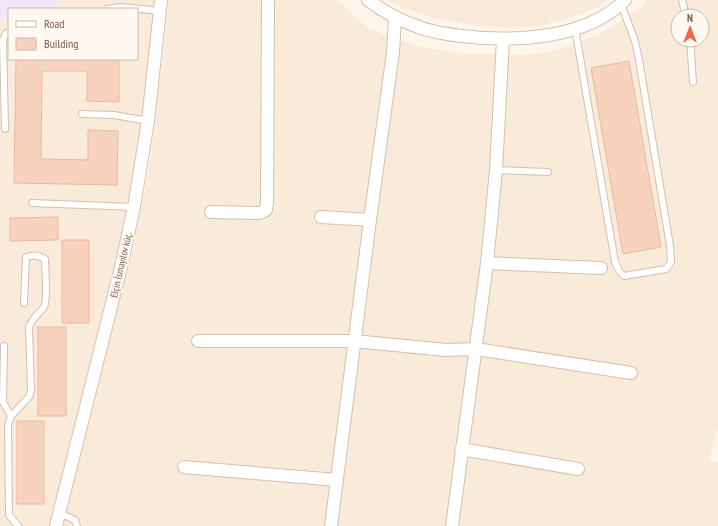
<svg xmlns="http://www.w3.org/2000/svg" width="718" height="526" viewBox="0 0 718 526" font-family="'PT Sans Narrow',sans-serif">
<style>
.residential{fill:#f9eada;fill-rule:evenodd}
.education{fill:#f3e6fb}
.building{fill:#f7d3be;stroke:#ebb89d}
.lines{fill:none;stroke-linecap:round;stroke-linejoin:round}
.service-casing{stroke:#d5bfb0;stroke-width:8}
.minor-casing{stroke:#d5bfb0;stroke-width:14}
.service{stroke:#fff;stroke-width:6}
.minor{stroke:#fff;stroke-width:12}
.labels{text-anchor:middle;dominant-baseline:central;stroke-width:4;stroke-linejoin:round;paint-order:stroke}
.street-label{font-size:10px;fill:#7d5a49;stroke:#fff9f2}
</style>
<rect width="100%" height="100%" fill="#fef6ea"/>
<!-- residential -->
<path class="residential" d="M 0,0 L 156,0 L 153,33 L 135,171 L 117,263 L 51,526 L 0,526 ZM 9,9 L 137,9 L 137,59 L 9,59 Z
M 169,0 L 337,0 L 369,29 L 420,47 L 463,53 L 519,55 L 551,52 L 600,34 L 641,7 L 647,0 L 718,0 L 718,428 L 709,460 L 718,463 L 718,526 L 62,526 L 134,245 L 151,157 ZM 678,16 L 702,16 L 702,40 L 678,40 Z
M 388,0 L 606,0 L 600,6 L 567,19 L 540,26 L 508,28 L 480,26 L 435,19 L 396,5 Z"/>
<!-- education -->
<path class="education" d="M 0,0 L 56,0 L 56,9 L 9,9 L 9,18 L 0,18 Z"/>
<!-- building -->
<path class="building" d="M 16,59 L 119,59 L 119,102 L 87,101 L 87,71 L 42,71 L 41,159 L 88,160 L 88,130 L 118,131 L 117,185 L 14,183 Z
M 629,61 L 661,247 L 623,254 L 591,68 Z
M 58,217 L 58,240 L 10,241 L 10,218 Z
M 62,240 L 89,240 L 89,323 L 62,323 Z
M 38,327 L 66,327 L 66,416 L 38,416 Z
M 17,421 L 44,421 L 44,504 L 17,504 Z"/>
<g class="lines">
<!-- service casing -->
<g class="service-casing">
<path id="service" d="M 682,0 L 686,16
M 107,9 L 122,7 L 160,11
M 575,28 L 615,262 L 619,271 L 624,276 L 666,269 L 671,262 L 670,246 L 639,60 L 635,41 L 621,4
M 690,40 L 693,82
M 82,114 L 114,115 L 148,121
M 5,129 L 3,40 L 6,33 L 9,32
M 496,170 L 548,172
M 32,203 L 134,207
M 4,346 L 3,402 L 11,416
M 59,513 L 75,520 L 77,526
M 18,526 L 9,515 L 8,425 L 11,416 L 29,397 L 31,390 L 29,327 C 32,318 39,314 44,307 C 48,299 45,269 45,259 C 39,255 32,255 26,257 L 24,303"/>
</g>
<!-- minor casing -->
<g class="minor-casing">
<path id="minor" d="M 368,0 C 383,11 398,20 416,26 C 430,32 446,34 461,36 C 513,42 585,40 625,0
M 211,212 L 260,213 L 266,210 L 267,203 L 268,0
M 321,217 L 370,220
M 487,263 L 601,268
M 198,341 L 354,341 L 446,350 L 476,349 L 631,373
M 461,449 L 578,469
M 184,467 L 337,480
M 56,526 L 121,267 L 134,207 L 148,121 L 161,0
M 331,526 L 370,220 L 393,52 L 395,18
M 452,526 L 487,263 L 496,170 L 503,39"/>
</g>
<!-- service -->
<use href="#service" class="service"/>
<!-- minor -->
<use href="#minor" class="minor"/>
</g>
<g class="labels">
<!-- street labels -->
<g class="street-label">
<text transform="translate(121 265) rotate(-77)">Elçin İsmayılov küç.</text>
</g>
</g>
<!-- legend -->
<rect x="8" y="8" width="130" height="52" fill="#fff9f2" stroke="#cbb9ae"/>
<rect x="16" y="21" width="20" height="6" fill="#ffffff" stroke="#cbb9ae"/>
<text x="44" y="28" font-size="12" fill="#7d5a49">Road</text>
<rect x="16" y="38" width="20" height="12" fill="#f7d3be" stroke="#cbb9ae"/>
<text x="44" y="48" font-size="12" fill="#7d5a49">Building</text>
<!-- north arrow -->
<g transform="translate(690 28)"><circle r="19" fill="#fff9f2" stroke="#cbb9ae"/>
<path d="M0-3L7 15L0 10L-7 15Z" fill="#f36544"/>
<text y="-6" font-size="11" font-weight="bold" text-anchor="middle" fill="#7d5a49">N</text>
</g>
</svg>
